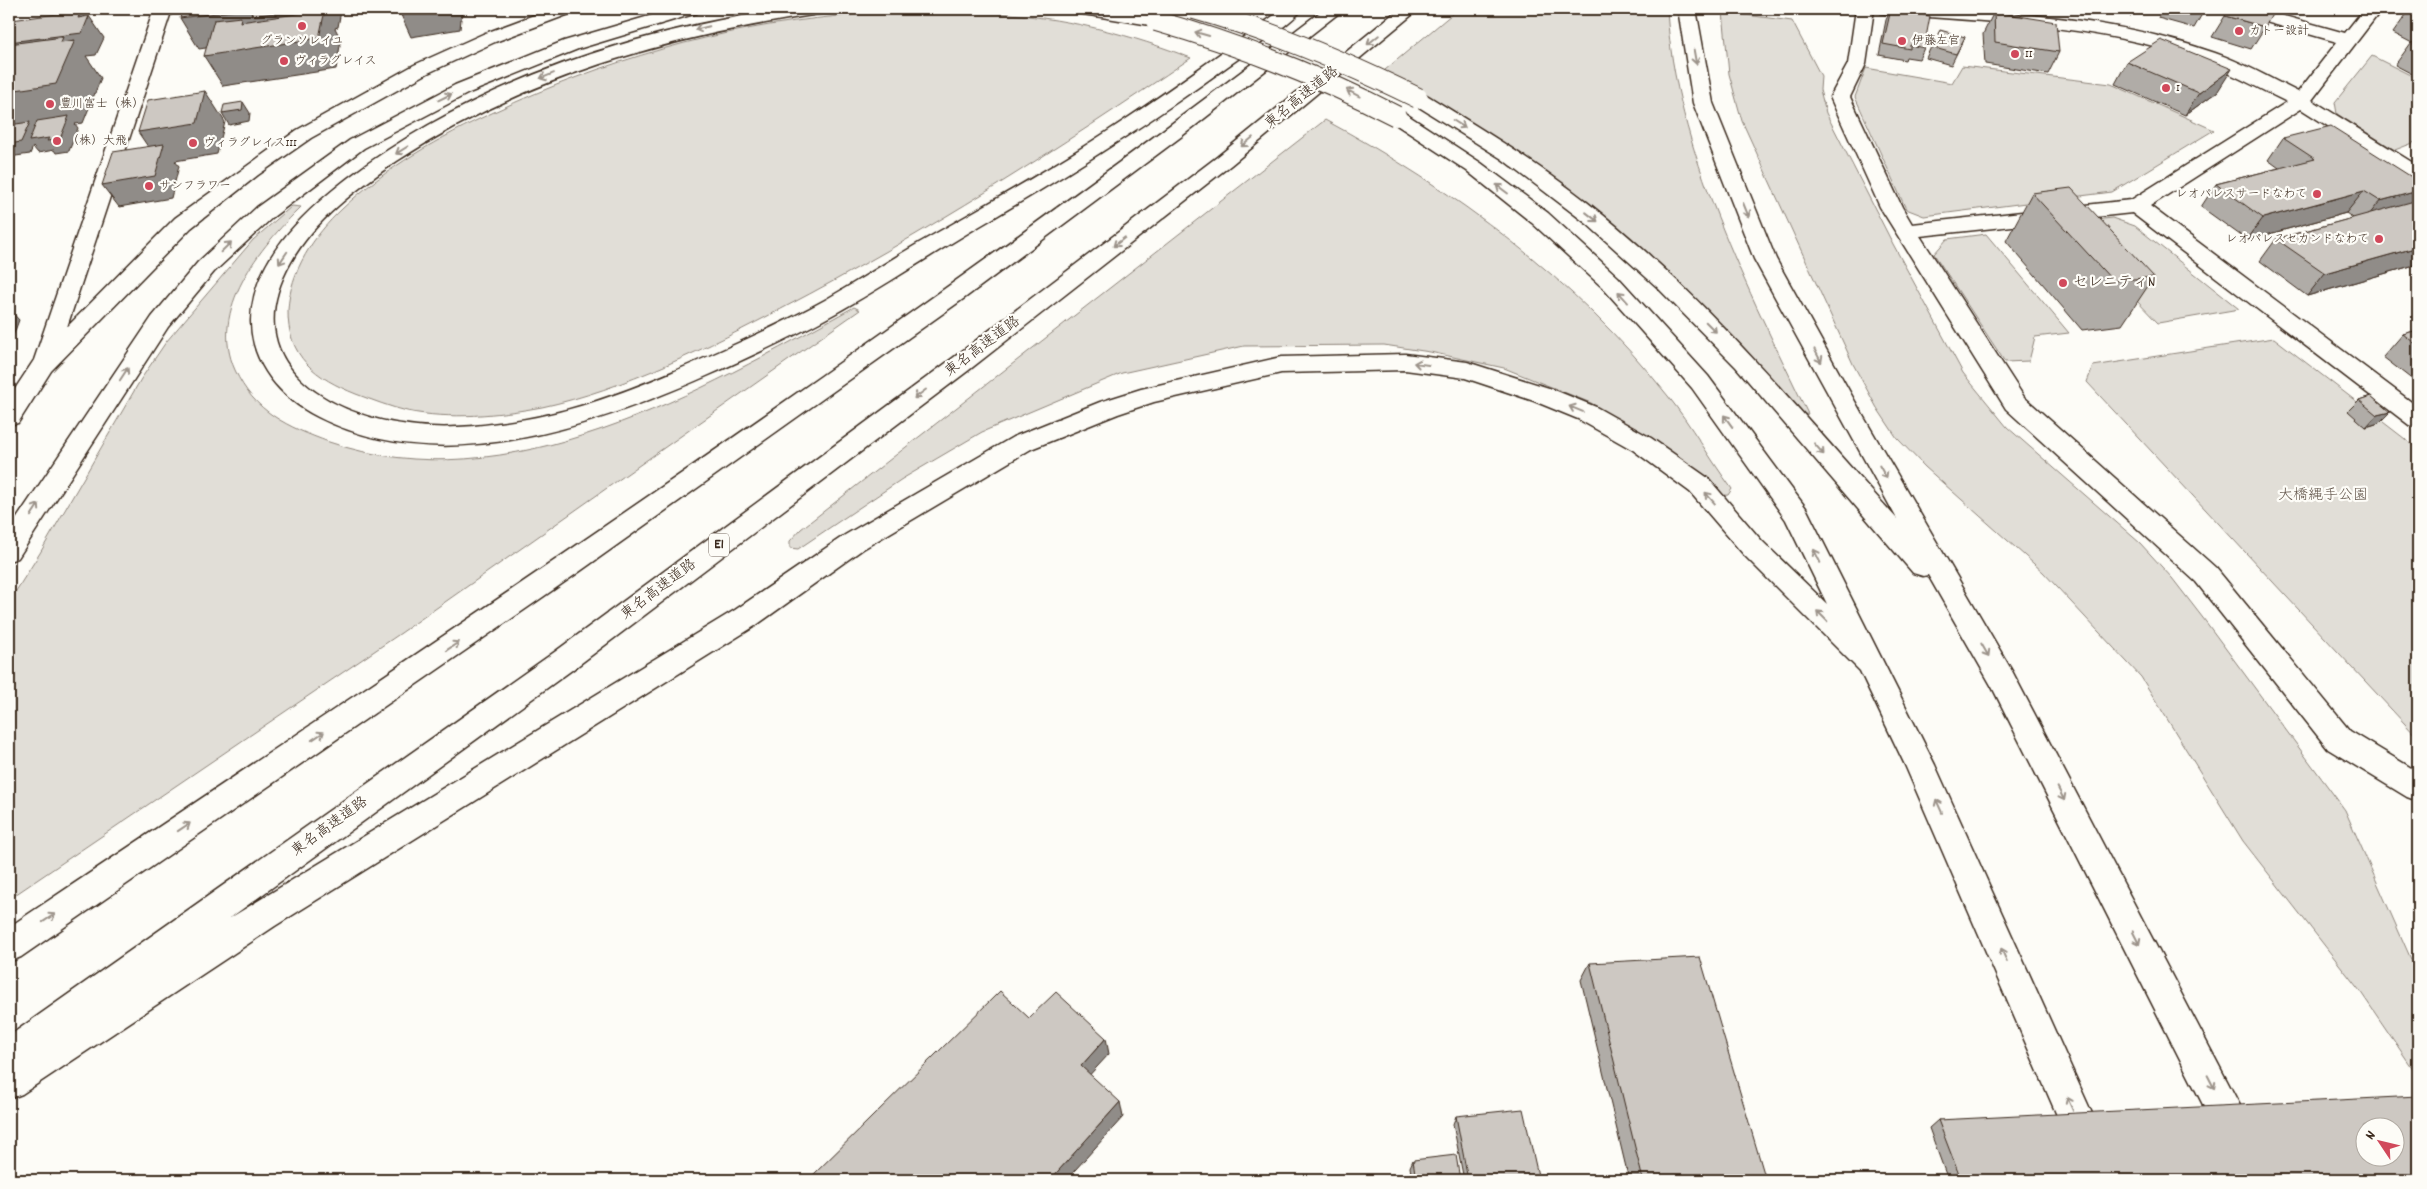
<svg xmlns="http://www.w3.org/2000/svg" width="2427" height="1189" viewBox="0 0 2427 1189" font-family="Dekko,'Klee One',sans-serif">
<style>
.green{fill:#e1ded7;stroke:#8e847a}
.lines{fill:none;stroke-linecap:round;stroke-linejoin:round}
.street-casing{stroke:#3b2a1e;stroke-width:3}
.highway-casing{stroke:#3b2a1e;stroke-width:3}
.street{fill:#fdfcf7;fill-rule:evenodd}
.highway{fill:#fdfcf7;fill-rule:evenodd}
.highway-bridge-casing{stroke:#3b2a1e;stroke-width:22;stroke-linecap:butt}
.highway-bridge{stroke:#fdfcf7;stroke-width:20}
.wall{fill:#b0aca7;stroke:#3b2a1e}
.shaded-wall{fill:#908c88;stroke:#3b2a1e}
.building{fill:#cdc8c2;stroke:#3b2a1e;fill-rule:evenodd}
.oneway{stroke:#9c938a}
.poi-dot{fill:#d1495b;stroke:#fdfcf7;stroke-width:2}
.labels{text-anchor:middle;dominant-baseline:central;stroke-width:4.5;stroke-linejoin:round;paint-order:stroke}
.far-poi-label{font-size:12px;fill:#3b2a1e;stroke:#fdfcf7;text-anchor:start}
.shield{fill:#fdfcf7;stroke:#75695f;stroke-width:1}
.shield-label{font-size:14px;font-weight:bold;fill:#3b2a1e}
.street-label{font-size:15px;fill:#3b2a1e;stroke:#fdfcf7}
.poi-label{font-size:15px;fill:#3b2a1e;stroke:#fdfcf7;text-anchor:start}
.park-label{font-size:15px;fill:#64574c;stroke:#fdfcf7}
</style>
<rect width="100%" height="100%" fill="#fdfcf7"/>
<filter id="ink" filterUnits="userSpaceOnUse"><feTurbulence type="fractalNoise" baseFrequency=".02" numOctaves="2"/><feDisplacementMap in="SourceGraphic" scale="10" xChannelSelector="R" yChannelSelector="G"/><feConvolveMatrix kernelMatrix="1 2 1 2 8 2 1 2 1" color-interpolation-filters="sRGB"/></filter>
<g filter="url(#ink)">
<!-- green -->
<path class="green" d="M 1458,9 L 1667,9 C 1674,147 1749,291 1808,414 L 1797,415 L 1613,231 L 1379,75 Z
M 930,11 C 956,12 983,12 1010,14 C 1073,20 1132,35 1191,58 C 1059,148 925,234 783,308 C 711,346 622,390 542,407 C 499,415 450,420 407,411 C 390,407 372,400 356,394 C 316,378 287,357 288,310 C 290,271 314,235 342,209 C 385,168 440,137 494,112 C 603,61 719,27 839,16 C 869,13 900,13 930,11 Z
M 1723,12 L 1792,21 L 1821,76 L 1820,90 L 1826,113 L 1893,244 L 1963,373 L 2007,427 L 2140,543 L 2172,578 L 2206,622 L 2345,810 L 2418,975 L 2418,1076 L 2360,991 L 2243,841 L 2141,677 L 2043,572 L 1925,467 L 1897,438 L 1877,408 L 1853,364 L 1742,121 L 1729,74 Z
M 2372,56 L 2418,79 L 2418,141 L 2395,150 L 2337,114 L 2335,102 Z
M 1962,66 L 2111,84 L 2214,130 L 2112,192 L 1924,216 L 1906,209 L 1855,97 L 1866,68 L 1952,83 Z
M 1325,120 C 1454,189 1576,280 1668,396 C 1691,425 1710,459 1732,489 L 1728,495 L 1718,496 L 1666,453 L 1591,403 L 1504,368 L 1430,352 L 1384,345 L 1244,346 L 1122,373 L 982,432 L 902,479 L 798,549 L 790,548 L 790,541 L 801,529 Z
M 292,206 L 301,207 C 260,247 208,310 235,370 C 254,412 288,427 329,442 C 509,504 701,391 854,307 L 860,310 L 401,633 L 9,899 L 9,602 L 40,553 L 141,379 L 166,342 L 253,240 Z
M 2112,218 L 2135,226 L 2239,309 L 2158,323 L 2063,224 Z
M 1986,234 L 2069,333 L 2035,337 L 2029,361 L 2005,362 L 1934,254 L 1947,239 Z
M 2274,338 L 2418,449 L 2418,738 L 2087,382 L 2093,366 Z"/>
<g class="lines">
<!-- street casing -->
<g class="street-casing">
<path id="street" d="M 154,9 L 172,9 L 67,327 L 175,218 L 297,130 L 414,65 L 483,34 L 550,9 L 575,9 L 572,13 L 495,42 L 428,73 L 311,138 L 258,175 L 191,228 L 51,371 L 18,423 L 9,425 L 9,398 L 34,360 Z
M 1856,9 L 1874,9 L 1866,64 L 1850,97 L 1902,207 L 1912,224 L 2131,200 L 2287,102 C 2246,82 2205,59 2161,48 C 2072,24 1979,21 1887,14 L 1881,13 L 1878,9 C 1992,9 2107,15 2215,53 C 2244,63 2271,79 2298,92 L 2337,42 L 2234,13 L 2231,9 L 2259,9 L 2345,33 L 2364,9 L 2382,9 L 2312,100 L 2418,166 L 2418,181 L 2411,179 L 2301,109 L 2150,206 L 2418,407 L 2418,427 L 2409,425 L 2132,213 L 1920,236 L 2024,397 L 2216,568 L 2350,731 L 2418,772 L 2418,801 L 2407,797 L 2328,749 L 2196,582 L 2006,409 L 1880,207 L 1830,97 L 1848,64 Z"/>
</g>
<!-- highway casing -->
<g class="highway-casing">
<path id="highway" d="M 673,9 L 700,9 L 697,13 L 578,49 L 469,93 L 364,148 L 273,217 L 214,272 L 168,327 L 18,558 L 9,561 L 9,530 L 152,317 L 198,262 L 257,207 L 350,140 L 455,85 L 564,41 Z
M 784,9 L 828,9 L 825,13 L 819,14 C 667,37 527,76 397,161 C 358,188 314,220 291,262 C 234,362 328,418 417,426 C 444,429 472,427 499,423 C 561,416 619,395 675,371 C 726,349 776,327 825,300 C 857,282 888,261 919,243 C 978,209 1037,177 1094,140 C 1159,99 1220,53 1283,9 L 1303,9 C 1282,31 1253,48 1228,66 C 1151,122 1072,172 990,220 C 938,250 888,284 836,313 C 795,336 752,356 709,375 C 591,427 442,480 318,417 C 281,398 251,364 251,321 C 252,260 303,213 348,178 C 475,83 628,32 784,9 Z
M 1074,9 L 1114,9 L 1162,17 L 1165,21 L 1162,25 L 1156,26 L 1083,14 L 1077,13 Z
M 1324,9 L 1344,9 L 1182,136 L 966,297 L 579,572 L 21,957 L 9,962 L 9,927 C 454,630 899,334 1324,9 Z
M 1399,9 L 1419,9 L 1231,165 L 969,370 L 576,667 L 230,918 L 735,610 L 845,535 L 1013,437 L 1100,402 L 1141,389 L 1281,357 L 1405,354 L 1467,362 L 1552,389 L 1596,407 L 1651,438 L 1708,478 L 1762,541 L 1827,604 L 1786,520 L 1692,388 L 1602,287 L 1532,223 L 1467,171 L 1389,120 L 1386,116 L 1389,112 L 1396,110 L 1403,112 L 1481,163 L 1548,213 L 1618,277 L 1708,376 L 1806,508 L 1935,765 L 2122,1180 L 2085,1180 L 1905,765 L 1860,671 L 1744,555 L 1690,492 L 1633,450 L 1578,419 L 1534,401 L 1465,378 L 1405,370 L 1281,373 L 1154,402 L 1118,414 L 1031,449 L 863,549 L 755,626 L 275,926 L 22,1094 L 9,1099 L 9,1036 L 556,651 L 953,358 L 1217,157 Z
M 1678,9 L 1696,9 L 1713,103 L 1776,259 L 1862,414 L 2012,671 L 2279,1180 L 2241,1180 L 1992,687 L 1928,575 L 1923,576 L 1913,573 L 1736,367 L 1657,287 L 1587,224 L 1502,159 L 1411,102 L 1408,98 L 1411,94 L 1418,92 L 1425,94 C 1486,132 1548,169 1603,215 C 1713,305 1802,414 1897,519 L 1754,259 L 1693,103 Z"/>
</g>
<!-- street -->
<use href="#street" class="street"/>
<!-- highway -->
<use href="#highway" class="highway"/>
<!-- highway-bridge casing -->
<g class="highway-bridge-casing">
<path id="highway-bridge" d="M 1194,9 C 1272,31 1345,62 1418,98
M 1156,21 C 1240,45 1319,76 1396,116"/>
</g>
<!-- highway-bridge -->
<use href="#highway-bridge" class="highway-bridge"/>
</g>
<!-- wall -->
<path class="wall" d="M 1891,9 L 1924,48 L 1919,59 L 1906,57 L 1905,60 L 1879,55 L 1886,20 Z
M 2090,9 L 2136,9 L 2131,16 L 2106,9 L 2104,13 Z
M 2159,9 L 2205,9 L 2194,28 L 2158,18 L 2162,10 Z
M 2418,9 L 2418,77 L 2395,65 L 2411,43 L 2412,43 L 2393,33 L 2408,12 Z
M 1994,12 L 2059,52 L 2048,74 L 1985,64 L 1983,34 Z
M 2225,16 L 2265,27 L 2251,49 L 2212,37 Z
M 1965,37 L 1951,65 L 1926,58 L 1931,47 Z
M 2127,62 L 2218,91 L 2185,115 L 2115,84 Z
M 2283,138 L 2418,181 L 2418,264 L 2307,296 L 2260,261 L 2276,239 L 2353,218 L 2346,213 L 2247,240 L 2201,207 L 2216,184 L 2279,168 L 2268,160 Z
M 2032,193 L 2154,277 L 2122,325 L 2082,330 L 2006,241 Z
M 2418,330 L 2418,384 L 2383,357 L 2403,334 Z
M 2371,396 L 2379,423 L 2366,427 L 2348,411 L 2359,400 Z
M 1590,963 L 1766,1180 L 1629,1180 L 1581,980 Z
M 1456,1116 L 1539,1180 L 1464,1180 L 1453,1124 Z
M 1938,1120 L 2418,1180 L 1948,1180 L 1929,1128 Z
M 1413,1160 L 1460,1180 L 1412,1180 L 1410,1167 Z"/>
<!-- shaded-wall -->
<path class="shaded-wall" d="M 197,9 L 340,9 L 341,11 L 338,27 L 335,28 L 341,40 L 336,69 L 223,86 L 204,56 L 251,41 L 199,49 L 180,18 Z
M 444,9 L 462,9 L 460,29 L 411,37 L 401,15 Z
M 81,11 L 88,20 L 89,16 L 104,38 L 96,55 L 86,56 L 101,78 L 83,123 L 75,124 L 78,128 L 69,151 L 56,153 L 54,150 L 38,153 L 33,147 L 30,154 L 9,157 L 9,42 L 78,18 Z
M 2232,69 L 2218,91 L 2185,115 L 2199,93 Z
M 205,91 L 225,122 L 217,154 L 175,161 L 179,166 L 171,198 L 119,207 L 102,185 L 159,163 L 138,132 Z
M 243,102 L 250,113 L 249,121 L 229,125 L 222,113 Z
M 2364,191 L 2346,213 L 2247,240 L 2263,218 Z
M 2418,191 L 2418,201 L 2362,224 L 2380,201 Z
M 2418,247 L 2418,264 L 2307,296 L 2325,273 Z
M 9,309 L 19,320 L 9,347 Z
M 2390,412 L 2379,423 L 2366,427 L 2377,415 Z
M 1106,1038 L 1109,1054 L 1084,1081 L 1081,1066 Z
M 1120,1102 L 1123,1117 L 1066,1180 L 1050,1180 Z"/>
<!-- building -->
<path class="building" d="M 183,9 L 239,9 L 238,10 L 180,18 Z
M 253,9 L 306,9 L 251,16 Z
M 402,9 L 444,9 L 401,15 Z
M 1891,9 L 1930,16 L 1924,48 L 1910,45 L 1910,49 L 1883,44 Z
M 2229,9 L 2275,9 L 2265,27 L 2225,16 Z
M 2416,9 L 2418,9 L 2418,16 L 2408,12 Z
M 325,10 L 319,38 L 204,56 L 214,20 L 241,17 L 240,22 Z
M 81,11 L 78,18 L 89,16 L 82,33 L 9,42 L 9,23 L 11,20 Z
M 1994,12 L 2056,22 L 2059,52 L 1995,42 Z
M 1940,30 L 1965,37 L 1956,54 L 1931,47 Z
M 63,37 L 61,42 L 75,40 L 56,84 L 9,91 L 9,44 Z
M 2161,40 L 2232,69 L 2199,93 L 2127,62 Z
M 2418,40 L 2418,47 L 2411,43 Z
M 205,91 L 197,123 L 138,132 L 148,100 Z
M 243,102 L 242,110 L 222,113 L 224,105 Z
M 69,116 L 60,139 L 47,141 L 49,138 L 29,141 L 37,121 Z
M 30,122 L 21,142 L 9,144 L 9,125 Z
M 2331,126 L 2418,181 L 2418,191 L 2380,201 L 2364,191 L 2263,218 L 2216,184 L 2315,159 L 2283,138 Z
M 164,144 L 155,176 L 102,185 L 113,152 Z
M 2071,188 L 2154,277 L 2113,281 L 2032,193 Z
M 2418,200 L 2418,247 L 2325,273 L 2276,239 Z
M 2418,330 L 2418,346 L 2403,334 Z
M 2371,396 L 2390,412 L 2377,415 L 2359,400 Z
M 1700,957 L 1766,1180 L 1643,1180 L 1590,963 Z
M 1000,991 L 1029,1018 L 1056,992 L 1106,1038 L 1081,1066 L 1120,1102 L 1050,1180 L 808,1180 Z
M 2418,1096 L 2418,1180 L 1961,1180 L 1938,1120 ZM 2364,1126 L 2394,1126 L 2394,1156 L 2364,1156 Z
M 1523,1109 L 1539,1180 L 1468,1180 L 1456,1116 Z
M 1456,1155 L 1460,1180 L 1416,1180 L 1413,1160 Z"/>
<!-- one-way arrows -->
<defs><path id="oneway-shaft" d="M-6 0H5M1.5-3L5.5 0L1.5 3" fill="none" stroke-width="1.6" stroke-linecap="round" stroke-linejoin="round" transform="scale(1.25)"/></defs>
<g class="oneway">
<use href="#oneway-shaft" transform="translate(702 28) rotate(167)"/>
<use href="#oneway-shaft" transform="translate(1202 34) rotate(-164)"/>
<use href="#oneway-shaft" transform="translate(1373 40) rotate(141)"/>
<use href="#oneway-shaft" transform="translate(1695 57) rotate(80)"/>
<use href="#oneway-shaft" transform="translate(547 76) rotate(158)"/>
<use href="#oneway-shaft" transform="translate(1353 93) rotate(-152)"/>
<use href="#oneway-shaft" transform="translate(445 97) rotate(-26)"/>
<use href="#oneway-shaft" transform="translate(1459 124) rotate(32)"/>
<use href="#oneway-shaft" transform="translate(1247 142) rotate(141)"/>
<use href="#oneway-shaft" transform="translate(402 150) rotate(148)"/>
<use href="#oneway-shaft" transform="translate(1502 189) rotate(-143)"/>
<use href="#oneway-shaft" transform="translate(1746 210) rotate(68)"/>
<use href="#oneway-shaft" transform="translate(1592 217) rotate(38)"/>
<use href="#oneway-shaft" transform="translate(1119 242) rotate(142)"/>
<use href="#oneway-shaft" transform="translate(226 247) rotate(-44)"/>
<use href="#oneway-shaft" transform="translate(283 258) rotate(124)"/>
<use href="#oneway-shaft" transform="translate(1623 297) rotate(-132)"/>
<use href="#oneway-shaft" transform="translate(1711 327) rotate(45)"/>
<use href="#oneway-shaft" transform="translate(1818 356) rotate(62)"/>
<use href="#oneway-shaft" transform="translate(1421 364) rotate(-172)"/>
<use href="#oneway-shaft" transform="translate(124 374) rotate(-57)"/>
<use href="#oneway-shaft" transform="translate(920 394) rotate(143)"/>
<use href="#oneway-shaft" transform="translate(1576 409) rotate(-158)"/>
<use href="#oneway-shaft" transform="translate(1728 421) rotate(-126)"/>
<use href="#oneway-shaft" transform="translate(1819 449) rotate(49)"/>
<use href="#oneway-shaft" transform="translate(1883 472) rotate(60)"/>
<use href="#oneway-shaft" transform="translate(1710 498) rotate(-131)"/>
<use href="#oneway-shaft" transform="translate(35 510) rotate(-57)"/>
<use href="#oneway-shaft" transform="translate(1817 556) rotate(-116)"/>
<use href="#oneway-shaft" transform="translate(1822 616) rotate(-135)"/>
<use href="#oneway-shaft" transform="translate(453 646) rotate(-34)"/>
<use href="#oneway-shaft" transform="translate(1985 650) rotate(60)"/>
<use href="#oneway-shaft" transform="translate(318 736) rotate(-34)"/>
<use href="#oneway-shaft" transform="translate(2061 794) rotate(63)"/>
<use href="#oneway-shaft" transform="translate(1939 806) rotate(-114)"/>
<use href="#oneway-shaft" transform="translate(184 827) rotate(-34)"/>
<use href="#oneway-shaft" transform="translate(49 918) rotate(-34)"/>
<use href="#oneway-shaft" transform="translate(2136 938) rotate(63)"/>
<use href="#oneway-shaft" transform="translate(2004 955) rotate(-114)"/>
<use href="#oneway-shaft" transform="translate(2211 1082) rotate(63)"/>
<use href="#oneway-shaft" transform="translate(2070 1104) rotate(-114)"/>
</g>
</g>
<!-- markers -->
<g class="poi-dot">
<circle cx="302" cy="26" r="5"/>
<circle cx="2239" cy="31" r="5"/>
<circle cx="1902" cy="41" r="5"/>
<circle cx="2015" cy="54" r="5"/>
<circle cx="284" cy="61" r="5"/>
<circle cx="2166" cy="88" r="5"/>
<circle cx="50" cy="104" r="5"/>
<circle cx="57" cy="141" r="5"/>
<circle cx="193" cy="143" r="5"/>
<circle cx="149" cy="186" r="5"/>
<circle cx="2317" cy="194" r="5"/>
<circle cx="2379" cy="239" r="5"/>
<circle cx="2063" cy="283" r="5"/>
</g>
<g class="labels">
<!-- far-poi labels -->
<g class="far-poi-label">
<text x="2249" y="31">カトー設計</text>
<text x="302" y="41" text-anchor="middle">グランソレイユ</text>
<text x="1912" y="41">伊藤左官</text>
<text x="2025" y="54">II</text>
<text x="294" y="61">ヴィラグレイス</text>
<text x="2176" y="88">I</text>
<text x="60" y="104">豊川富士（株）</text>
<text x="67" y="141">（株）大飛</text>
<text x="203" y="143">ヴィラグレイスIII</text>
<text x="159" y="186">サンフラワー</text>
<text x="2307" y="194" text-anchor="end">レオパレスサードなわて</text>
<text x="2369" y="239" text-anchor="end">レオパレスセカンドなわて</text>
</g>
<!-- shield labels -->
<rect class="shield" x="709" y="533.5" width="20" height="23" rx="4"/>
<g class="shield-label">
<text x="719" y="545">E1</text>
</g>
<!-- street labels -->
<g class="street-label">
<text transform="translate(1302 98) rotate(-39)">東名高速道路</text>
<text transform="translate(983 347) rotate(-37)">東名高速道路</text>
<text transform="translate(659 590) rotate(-37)">東名高速道路</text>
<text transform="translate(330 827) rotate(-36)">東名高速道路</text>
</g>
<!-- poi labels -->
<g class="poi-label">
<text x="2073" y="283">セレニティN</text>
</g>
<!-- park labels -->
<g class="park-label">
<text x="2323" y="496">大橋縄手公園</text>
</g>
</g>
<!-- margin -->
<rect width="2427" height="1189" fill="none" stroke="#fdfcf7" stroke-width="30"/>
<rect x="15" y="15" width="2397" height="1159" fill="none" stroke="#3b2a1e" stroke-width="2" filter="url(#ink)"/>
<!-- north arrow -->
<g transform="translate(2380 1142) rotate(305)"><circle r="24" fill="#fdfcf7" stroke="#afa8a0"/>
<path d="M0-4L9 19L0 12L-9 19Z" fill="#d1495b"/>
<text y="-8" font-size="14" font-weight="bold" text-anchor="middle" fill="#3b2a1e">N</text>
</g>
</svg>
